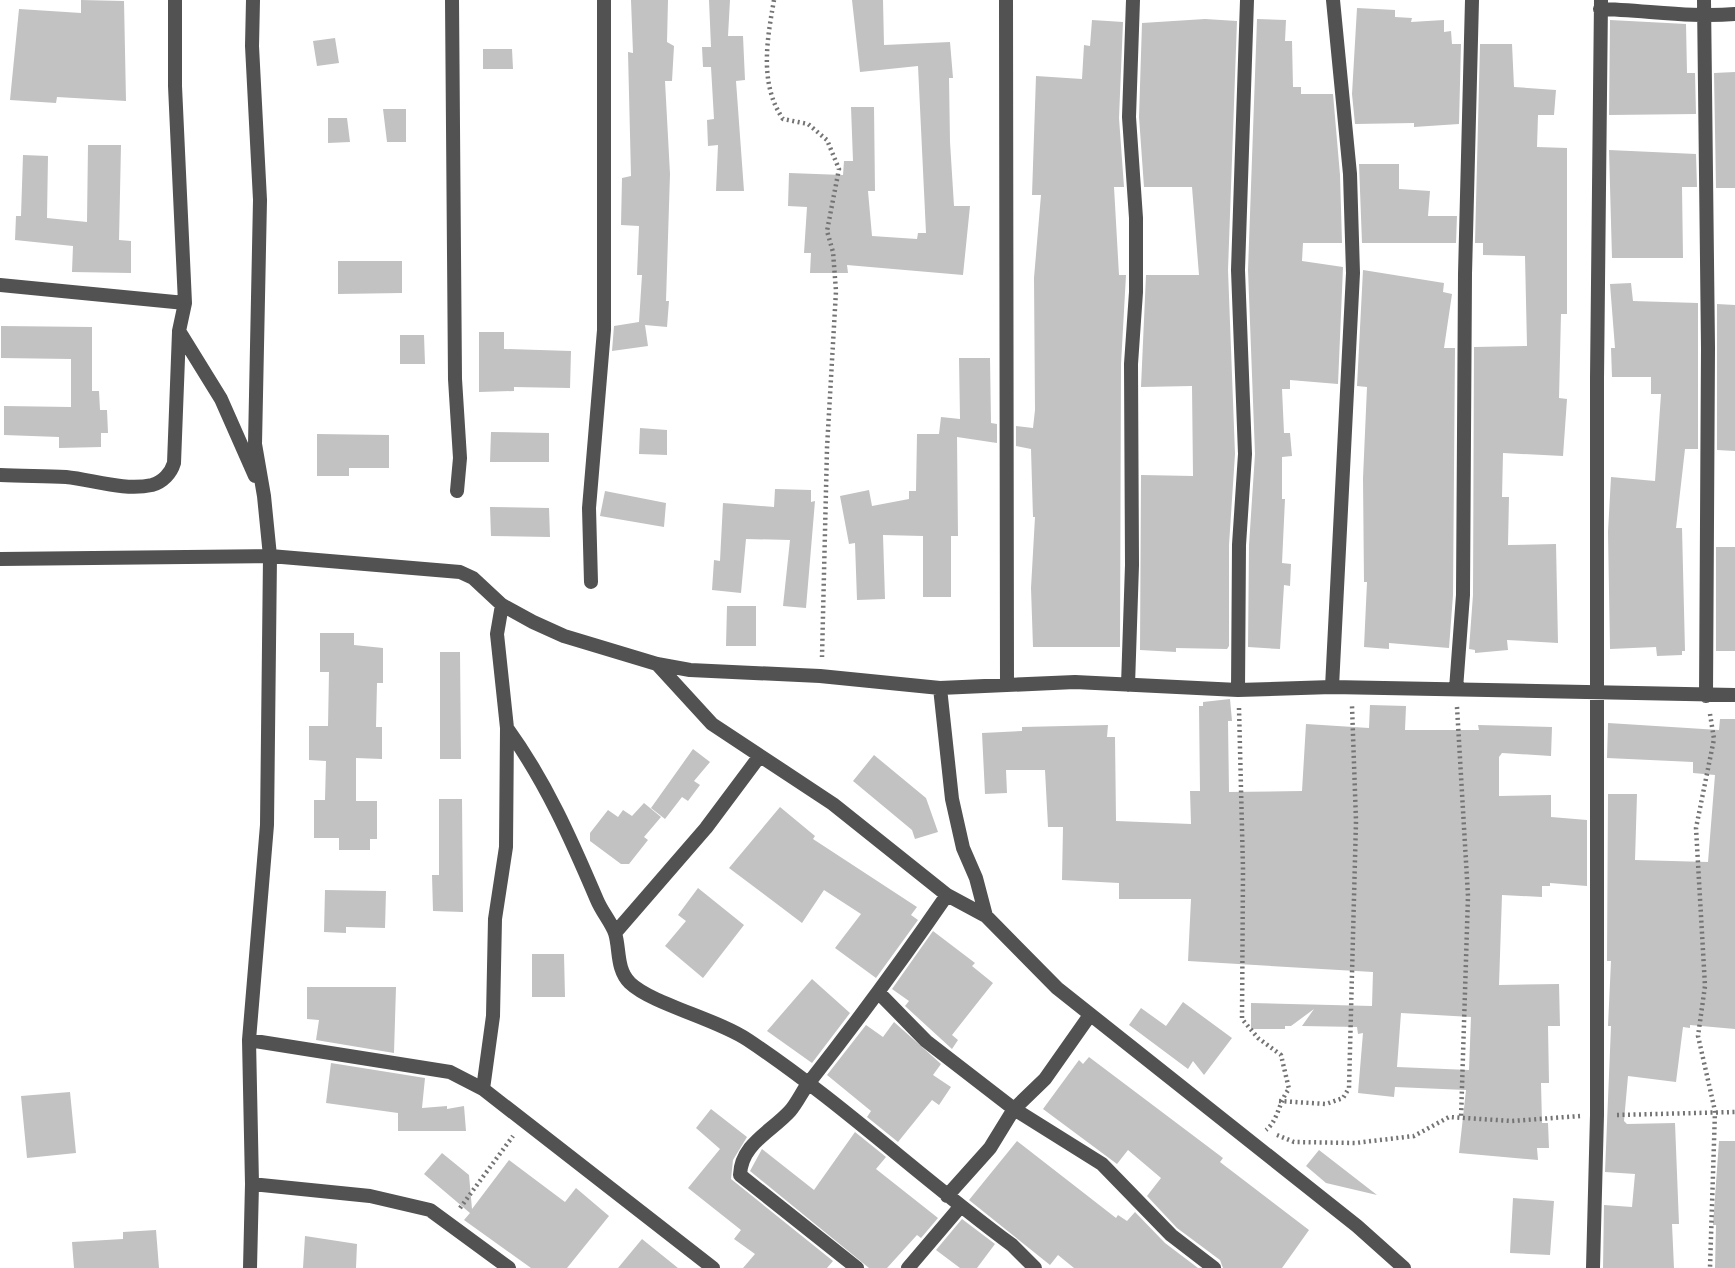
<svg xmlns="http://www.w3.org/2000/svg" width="1735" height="1268" viewBox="0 0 1735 1268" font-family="'Archivo Narrow',sans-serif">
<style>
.building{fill:#c2c2c2;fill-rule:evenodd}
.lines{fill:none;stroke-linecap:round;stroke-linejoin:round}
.path{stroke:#747474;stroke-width:4.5;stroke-dasharray:2 3.5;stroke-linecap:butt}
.minor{stroke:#525252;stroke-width:14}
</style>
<rect width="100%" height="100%" fill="#fff"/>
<!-- building -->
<path class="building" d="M 81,0 L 124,1 L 126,101 L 57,97 L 56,103 L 10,100 L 19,9 L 81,13 Z
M 631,0 L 668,0 L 667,42 L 674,46 L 672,81 L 665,81 L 670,174 L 666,301 L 669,301 L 667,327 L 645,325 L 648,346 L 612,351 L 614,326 L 639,322 L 642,275 L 637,275 L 639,226 L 621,225 L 622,178 L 631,176 L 628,52 L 633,53 Z
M 709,0 L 730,0 L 728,36 L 743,36 L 745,80 L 736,81 L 744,191 L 716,191 L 718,145 L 708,146 L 707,120 L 714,119 L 711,67 L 703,67 L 702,47 L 711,47 Z
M 852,0 L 883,0 L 884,45 L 950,42 L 953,78 L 949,78 L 950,142 L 954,206 L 970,206 L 963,275 L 847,265 L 848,273 L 810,273 L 811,253 L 804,253 L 807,207 L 788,206 L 789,173 L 843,175 L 844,161 L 853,161 L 851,107 L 874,107 L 875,191 L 868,191 L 872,236 L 917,239 L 918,233 L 926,233 L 918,66 L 860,72 Z
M 1357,8 L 1395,10 L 1395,17 L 1412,18 L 1411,22 L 1444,20 L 1444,32 L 1451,31 L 1452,44 L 1461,44 L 1459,124 L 1414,127 L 1414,123 L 1355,124 L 1352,94 Z
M 1205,19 L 1237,21 L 1228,270 L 1235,454 L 1229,545 L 1229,646 L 1227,649 L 1176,648 L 1176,652 L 1140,650 L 1141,475 L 1193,476 L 1192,386 L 1141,387 L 1146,275 L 1199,275 L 1192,187 L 1144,187 L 1139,117 L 1142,23 Z
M 1257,19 L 1286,20 L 1285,41 L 1292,41 L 1293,87 L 1301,87 L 1301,94 L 1333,94 L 1340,175 L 1342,243 L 1303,243 L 1302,261 L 1343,267 L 1338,384 L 1290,380 L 1290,389 L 1282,389 L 1284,433 L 1290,433 L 1292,456 L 1282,457 L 1282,499 L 1285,499 L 1282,563 L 1291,564 L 1290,586 L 1284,585 L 1280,649 L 1248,647 L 1249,545 L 1255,454 L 1248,270 Z
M 1092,20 L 1123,22 L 1119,118 L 1124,187 L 1114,187 L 1119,275 L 1126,275 L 1121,364 L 1120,647 L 1033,647 L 1031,588 L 1035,517 L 1033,517 L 1031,449 L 1016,446 L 1016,426 L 1033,428 L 1035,410 L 1034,278 L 1041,195 L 1032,195 L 1036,76 L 1082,79 L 1084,45 L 1090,46 Z
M 1610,20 L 1686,24 L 1687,73 L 1695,73 L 1696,114 L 1609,115 Z
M 335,38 L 339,63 L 317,66 L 313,41 Z
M 1480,44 L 1512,44 L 1514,87 L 1556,90 L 1554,115 L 1538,115 L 1537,147 L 1567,148 L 1567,314 L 1561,314 L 1559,398 L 1567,399 L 1563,456 L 1503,453 L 1502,497 L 1509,497 L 1508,545 L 1556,544 L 1558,643 L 1507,640 L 1508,650 L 1475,653 L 1475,650 L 1469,649 L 1473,595 L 1474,347 L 1527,346 L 1525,256 L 1483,255 L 1483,243 L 1475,243 Z
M 483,49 L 512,49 L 513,69 L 483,69 Z
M 1735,72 L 1735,188 L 1716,188 L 1714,73 Z
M 383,109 L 406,109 L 406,142 L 387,142 Z
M 328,118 L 347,118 L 350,142 L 328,143 Z
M 88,145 L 121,145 L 119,240 L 131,241 L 131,273 L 72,272 L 73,246 L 15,240 L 16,216 L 21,216 L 23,155 L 48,156 L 47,218 L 87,222 Z
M 1609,150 L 1696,154 L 1697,187 L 1682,187 L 1683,258 L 1612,258 Z
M 1359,164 L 1399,164 L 1399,189 L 1430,191 L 1428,216 L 1457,216 L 1456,243 L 1362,243 Z
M 338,261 L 402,261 L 402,293 L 338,294 Z
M 1363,270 L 1444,283 L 1443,292 L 1452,294 L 1444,348 L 1455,348 L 1453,595 L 1449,648 L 1389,643 L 1389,649 L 1364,647 L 1367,582 L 1364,582 L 1363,478 L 1367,387 L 1357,386 Z
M 1631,283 L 1633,301 L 1698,303 L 1698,449 L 1685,449 L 1676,528 L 1682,528 L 1685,651 L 1682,651 L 1682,655 L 1657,656 L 1656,647 L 1610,649 L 1608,532 L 1611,477 L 1655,481 L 1661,394 L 1651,394 L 1651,377 L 1612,377 L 1611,348 L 1615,348 L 1610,284 Z
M 1717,304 L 1735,305 L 1735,451 L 1717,450 Z
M 1,326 L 92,327 L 92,391 L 99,391 L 100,410 L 107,410 L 108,433 L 101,433 L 101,447 L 59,448 L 59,437 L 4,435 L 4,406 L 71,407 L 71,359 L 1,358 Z
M 479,332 L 504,332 L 504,349 L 571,351 L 570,388 L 514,387 L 514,391 L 479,392 Z
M 400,335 L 424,335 L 425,364 L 400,364 Z
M 959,358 L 990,358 L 991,423 L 997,424 L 997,443 L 957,437 L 958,536 L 951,536 L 951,597 L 923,597 L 923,536 L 883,535 L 885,599 L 857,600 L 855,543 L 849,544 L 840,496 L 869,490 L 872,506 L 909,499 L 909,491 L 916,491 L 917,434 L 939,434 L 941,417 L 960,419 Z
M 640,428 L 667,430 L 667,455 L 639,454 Z
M 491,432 L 549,433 L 549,462 L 490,462 Z
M 317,434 L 389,435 L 389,468 L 349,468 L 349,476 L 317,476 Z
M 775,489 L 811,490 L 811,502 L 815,501 L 806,608 L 783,606 L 790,540 L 746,539 L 741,593 L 712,590 L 714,560 L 720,561 L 723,503 L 774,507 Z
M 605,491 L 666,503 L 664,527 L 600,516 Z
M 490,507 L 549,508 L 550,537 L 491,536 Z
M 1716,547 L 1735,547 L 1735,651 L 1716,651 Z
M 727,606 L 756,606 L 756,646 L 726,646 Z
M 320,633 L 354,633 L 354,645 L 383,648 L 383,683 L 377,683 L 376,727 L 382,727 L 382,759 L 356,758 L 356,801 L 377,801 L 377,839 L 370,839 L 370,850 L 339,850 L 339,838 L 314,838 L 314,800 L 325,800 L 326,761 L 309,760 L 309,726 L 328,726 L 329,672 L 320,672 Z
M 440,652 L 460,652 L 461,759 L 440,759 Z
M 1230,699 L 1232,721 L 1228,721 L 1229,792 L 1302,791 L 1306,724 L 1369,728 L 1370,705 L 1406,706 L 1405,730 L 1479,730 L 1478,725 L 1552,727 L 1551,756 L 1502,753 L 1499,757 L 1499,796 L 1551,795 L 1551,817 L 1587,820 L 1587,886 L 1550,883 L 1550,886 L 1542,886 L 1542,897 L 1502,895 L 1499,985 L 1559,984 L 1560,1026 L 1548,1026 L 1549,1083 L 1541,1083 L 1542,1123 L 1548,1123 L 1549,1148 L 1537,1148 L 1538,1160 L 1459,1153 L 1466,1090 L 1395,1087 L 1394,1097 L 1358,1093 L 1363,1033 L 1358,1034 L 1357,1027 L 1302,1026 L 1314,1009 L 1291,1026 L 1285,1026 L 1285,1029 L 1251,1029 L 1251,1003 L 1372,1006 L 1373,972 L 1188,961 L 1191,899 L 1119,899 L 1119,883 L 1062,880 L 1063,827 L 1048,827 L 1045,770 L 1006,770 L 1007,793 L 985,794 L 982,733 L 1022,731 L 1022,727 L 1108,725 L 1107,737 L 1115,737 L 1116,821 L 1191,824 L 1190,791 L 1200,791 L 1199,706 L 1203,706 L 1203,702 ZM 1401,1013 L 1471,1017 L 1469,1070 L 1397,1067 Z
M 1720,719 L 1735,719 L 1735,1029 L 1690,1025 L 1690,1028 L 1683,1027 L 1676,1082 L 1628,1076 L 1624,1121 L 1627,1124 L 1675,1123 L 1679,1224 L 1672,1224 L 1674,1268 L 1603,1268 L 1604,1205 L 1632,1207 L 1635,1174 L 1605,1172 L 1611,1026 L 1608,1026 L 1611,961 L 1607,961 L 1608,794 L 1637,794 L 1635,860 L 1708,862 L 1715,775 L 1693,773 L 1693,762 L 1607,758 L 1608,723 L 1719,730 Z
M 693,749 L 710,762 L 694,781 L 700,785 L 688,801 L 682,797 L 665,819 L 651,808 Z
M 874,755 L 926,798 L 938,832 L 915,839 L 912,830 L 853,781 Z
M 439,799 L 462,799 L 463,912 L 433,911 L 432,875 L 439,875 Z
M 644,803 L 661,817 L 644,837 L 648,840 L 629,864 L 621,864 L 590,841 L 590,833 L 608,810 L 618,817 L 623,810 L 632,816 Z
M 780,807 L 815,836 L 813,839 L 917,907 L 911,915 L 918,920 L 876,978 L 835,948 L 861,914 L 824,890 L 802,923 L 729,868 Z
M 698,888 L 744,925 L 703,978 L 665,946 L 686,921 L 678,915 Z
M 325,890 L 386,891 L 385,928 L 346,927 L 346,933 L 324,932 Z
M 933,931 L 975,963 L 972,966 L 993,983 L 952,1035 L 958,1040 L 952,1049 L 905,1006 L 909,1001 L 892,989 Z
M 532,954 L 564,954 L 565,997 L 532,997 Z
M 812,979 L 850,1013 L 812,1063 L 767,1031 Z
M 307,987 L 396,987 L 394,1053 L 316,1040 L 319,1020 L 307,1019 Z
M 1183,1002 L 1232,1038 L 1204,1075 L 1193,1061 L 1188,1069 L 1129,1025 L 1141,1008 L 1166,1026 Z
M 894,1022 L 941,1064 L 933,1075 L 951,1087 L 939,1105 L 932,1100 L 898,1142 L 867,1117 L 871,1111 L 827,1075 L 866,1025 L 883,1037 Z
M 1089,1057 L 1223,1158 L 1220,1162 L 1309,1230 L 1282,1268 L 1223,1268 L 1220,1260 L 1177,1228 L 1147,1196 L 1161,1178 L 1128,1150 L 1117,1164 L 1043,1109 L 1079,1060 L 1083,1064 Z
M 331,1063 L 425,1078 L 422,1108 L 447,1106 L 447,1109 L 464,1106 L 466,1131 L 398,1131 L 398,1113 L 326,1103 Z
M 70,1092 L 76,1153 L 27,1158 L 21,1096 Z
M 711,1109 L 747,1137 L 733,1160 L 731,1179 L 833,1261 L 827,1268 L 743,1268 L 755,1254 L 734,1239 L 741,1230 L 688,1188 L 720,1149 L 696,1128 Z
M 855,1132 L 886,1157 L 876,1169 L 938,1218 L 921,1238 L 917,1235 L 887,1268 L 869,1268 L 750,1171 L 762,1149 L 814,1190 Z
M 1017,1141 L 1116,1218 L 1118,1215 L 1127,1221 L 1135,1212 L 1165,1243 L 1198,1268 L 1074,1268 L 1058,1255 L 1050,1265 L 969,1200 Z
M 1719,1141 L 1735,1141 L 1735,1268 L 1715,1268 L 1716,1225 L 1713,1225 Z
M 1319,1150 L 1377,1195 L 1326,1183 L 1306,1166 Z
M 442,1153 L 469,1175 L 472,1209 L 509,1160 L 565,1202 L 576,1188 L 609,1216 L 567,1268 L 531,1268 L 464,1220 L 470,1213 L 424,1174 Z
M 1513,1198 L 1554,1201 L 1550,1255 L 1510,1253 Z
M 962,1219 L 995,1244 L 977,1268 L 960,1268 L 936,1250 Z
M 156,1230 L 159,1268 L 74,1268 L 72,1242 L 123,1239 L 123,1232 Z
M 305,1236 L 357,1244 L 356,1268 L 303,1268 Z
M 642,1239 L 678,1268 L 618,1268 Z"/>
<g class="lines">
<!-- path -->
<path class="path" d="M 774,0 C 767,40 759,84 783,119 L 808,124 L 827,140 L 839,169 L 827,231 L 833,252 L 836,291 L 827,448 L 822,657
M 1457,707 L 1468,896 L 1461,1119
M 1239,708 L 1243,869 L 1242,1019 L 1258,1038 L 1281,1055 L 1289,1089 C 1279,1101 1278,1121 1266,1130
M 1710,714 L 1714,739 L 1696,828 L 1705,986 L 1698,1036 L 1715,1111 L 1710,1268
M 1279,1101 L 1326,1104 L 1343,1098 L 1349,1088 L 1356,821 L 1352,706
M 1617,1115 L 1735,1112
M 1277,1135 L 1294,1142 L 1355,1143 L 1414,1136 L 1449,1117 L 1512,1121 L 1580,1116
M 460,1208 L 513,1136"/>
<!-- minor -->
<path class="minor" d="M 175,0 L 175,86 L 185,303 L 179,331 L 221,399 L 255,476
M 452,0 L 455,379 L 460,458 L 457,491
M 1006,0 L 1007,685
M 1704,0 L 1708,348 L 1706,696
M 1600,9 C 1645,10 1691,18 1735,14
M 0,285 L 185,303
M 0,475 C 22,476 44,476 66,477 C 94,480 124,491 152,485 C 163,482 171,473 174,463 L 179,332
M 0,559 L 270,556 L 460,572 L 473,578 L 502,605 L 533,622 L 564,636 L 657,664 L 690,670 L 820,676 L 940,688 L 952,799 L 963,848 L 976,878 L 986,916 L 1057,988 L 1357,1226 L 1404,1268
M 591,582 L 589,508 L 604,330 L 604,0
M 502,605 L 497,634 L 507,728 L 506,847 L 495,919 L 493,1016 L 483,1089 L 713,1268
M 657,664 L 712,724 L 833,804 L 947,895
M 1128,685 L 1132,565 L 1131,364 L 1136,292 L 1136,218 L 1129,117 L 1133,0
M 1332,687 L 1353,273 L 1350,174 L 1333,0
M 940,688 L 1075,682 L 1238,690 L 1332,687 L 1735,695
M 1456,689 L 1463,595 L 1465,274 L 1472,0
M 1238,690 L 1239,545 L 1245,454 L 1238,270 L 1247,0
M 507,728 C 546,782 571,839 597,900 C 602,912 611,922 615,933 C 620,949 616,969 630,983 C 652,1004 717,1019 748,1040 C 841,1102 922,1179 1012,1245 L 1035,1268
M 615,933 L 706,828 L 759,757
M 880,994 L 926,1041 L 1014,1109 L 1102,1164 L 1171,1235 L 1214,1268
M 249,1040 L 450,1072 L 483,1089
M 252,1184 L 370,1196 L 430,1210 L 509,1268
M 947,1196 L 990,1148 L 1014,1109 L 1045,1079 L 1090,1015
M 250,1268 L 252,1184 L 249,1040 L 267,825 L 270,556 L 264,496 L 255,444 L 260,200 L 252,46 L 253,0
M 857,1268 L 740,1175 C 741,1144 771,1132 790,1111 C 798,1102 803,1089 811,1080 C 859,1019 903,959 947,895 L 986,916
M 908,1268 L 960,1207
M 1593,1268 L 1597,1115 L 1597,378 L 1601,0"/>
</g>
</svg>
